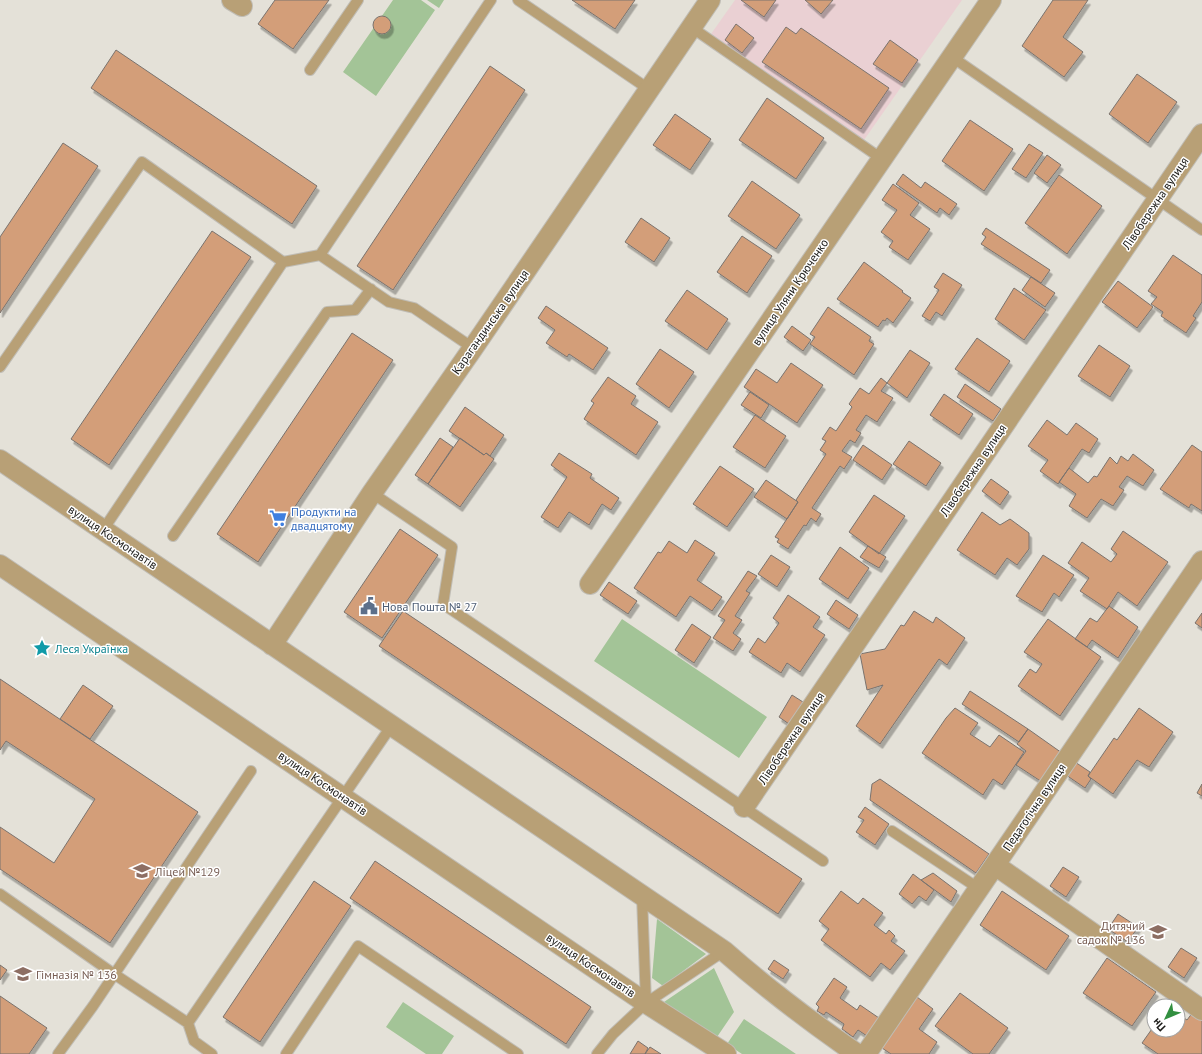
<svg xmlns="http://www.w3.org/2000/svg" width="1202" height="1054" viewBox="0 0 1202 1054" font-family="'PT Sans',sans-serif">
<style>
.industrial{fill:#ead0d3}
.green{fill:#a3c497}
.building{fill:#d39e79;stroke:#7a736e;filter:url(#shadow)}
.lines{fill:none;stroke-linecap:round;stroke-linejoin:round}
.lane-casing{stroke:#c0bdb5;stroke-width:12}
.street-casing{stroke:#c0bdb5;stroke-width:22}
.lane{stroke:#b8a076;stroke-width:10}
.street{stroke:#b8a076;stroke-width:20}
.labels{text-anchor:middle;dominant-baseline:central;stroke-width:3;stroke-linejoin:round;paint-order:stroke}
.street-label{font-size:12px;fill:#1a1916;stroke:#fff}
.shop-label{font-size:12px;fill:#366cbe;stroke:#fff;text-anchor:start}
.service-label{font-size:12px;fill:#4e5e75;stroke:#fff;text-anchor:start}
.culture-label{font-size:12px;fill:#0d838f;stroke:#fff;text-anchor:start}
.education-label{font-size:12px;fill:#785e54;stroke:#fff;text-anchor:start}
</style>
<defs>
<filter id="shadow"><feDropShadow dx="2.5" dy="4.5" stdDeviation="0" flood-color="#0004"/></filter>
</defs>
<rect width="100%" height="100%" fill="#e4e1d8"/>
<!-- industrial -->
<path class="industrial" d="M 735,0 L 962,0 L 864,140 L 711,34 Z"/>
<!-- green -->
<path class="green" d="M 393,0 L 421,0 L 435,10 L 376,96 L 343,72 Z
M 427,0 L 444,0 L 439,8 Z
M 622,619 L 767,717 L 739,758 L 594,661 Z
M 657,919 L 706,954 L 663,986 L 652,978 Z
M 714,968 L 734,1012 L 717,1037 L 664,1002 Z
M 403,1002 L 454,1036 L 442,1054 L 426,1054 L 386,1027 Z
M 744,1019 L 796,1054 L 742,1054 L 727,1044 Z"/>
<!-- building -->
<path class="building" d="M 275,0 L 329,0 L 293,49 L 258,24 Z
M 572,0 L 635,0 L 615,29 Z
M 741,0 L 776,0 L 764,17 Z
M 805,0 L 833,0 L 821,14 Z
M 1053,0 L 1088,0 L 1063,37 L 1083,52 L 1064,77 L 1022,46 Z
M373 25a9 9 0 1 1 18 0a9 9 0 1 1-18 0Z
M 736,24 L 754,38 L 742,53 L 725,40 Z
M 786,27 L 796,34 L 801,28 L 889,88 L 861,129 L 762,62 Z
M 890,40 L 918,60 L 902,83 L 873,64 Z
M 116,50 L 317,186 L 292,224 L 91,88 Z
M 490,66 L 525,90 L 393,290 L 357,266 Z
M 1137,74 L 1177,102 L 1148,143 L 1109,114 Z
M 767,98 L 824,138 L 796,179 L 739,140 Z
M 675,114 L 711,139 L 690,170 L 653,145 Z
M 970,120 L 1013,149 L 984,191 L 942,161 Z
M 63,143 L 98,166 L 0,313 L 0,237 Z
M 1029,144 L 1043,153 L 1026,178 L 1012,169 Z
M 1047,155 L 1061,165 L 1047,183 L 1034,173 Z
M 903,174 L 921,188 L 925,182 L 957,204 L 949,215 L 940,208 L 937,213 L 896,184 Z
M 1059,175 L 1102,206 L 1067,254 L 1025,223 Z
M 752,181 L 800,215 L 776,249 L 728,216 Z
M 893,184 L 919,203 L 910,215 L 930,229 L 908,260 L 889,247 L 893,241 L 881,232 L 897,210 L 882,200 Z
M 641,218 L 670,238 L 654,262 L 625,242 Z
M 986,228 L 1050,270 L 1041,283 L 981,244 L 986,237 L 982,234 Z
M 212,231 L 251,257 L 109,465 L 71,439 Z
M 742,236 L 772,256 L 747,293 L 717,272 Z
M 1173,255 L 1202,275 L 1202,302 L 1193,316 L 1196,318 L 1186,333 L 1161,316 L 1163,312 L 1151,304 L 1157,297 L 1148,291 Z
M 864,262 L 903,291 L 902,292 L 911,298 L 893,323 L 887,318 L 885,321 L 883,320 L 878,327 L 837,299 Z
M 943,273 L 962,285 L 942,316 L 936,312 L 930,321 L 922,316 L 939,290 L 934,287 Z
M 1031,277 L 1055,293 L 1045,307 L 1022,290 Z
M 1118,281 L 1153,307 L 1137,328 L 1102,302 Z
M 1014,288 L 1046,310 L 1024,340 L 995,319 Z
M 687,290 L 728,319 L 707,350 L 665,321 Z
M 546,306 L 608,348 L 593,370 L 569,354 L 567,357 L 546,343 L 555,330 L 538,318 Z
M 828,307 L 871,337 L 869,341 L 874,344 L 854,375 L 810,344 L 815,337 L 810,334 Z
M 792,326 L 811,340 L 803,351 L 784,337 Z
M 352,333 L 393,360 L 258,562 L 217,534 Z
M 977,338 L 1010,361 L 989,392 L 955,369 Z
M 1099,345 L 1130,366 L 1110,397 L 1078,376 Z
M 660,349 L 694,372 L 669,408 L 636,384 Z
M 910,350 L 930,363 L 907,398 L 887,383 Z
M 791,363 L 823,385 L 797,423 L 744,387 L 756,369 L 777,383 Z
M 608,377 L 636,396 L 631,404 L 658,422 L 636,455 L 584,419 L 594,403 L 591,401 Z
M 881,378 L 887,383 L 881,391 L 893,398 L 877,422 L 866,415 L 856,430 L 861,433 L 855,443 L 850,440 L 842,451 L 852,457 L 844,469 L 840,466 L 812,508 L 821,514 L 816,522 L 811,518 L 806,526 L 804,525 L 788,549 L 777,542 L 779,539 L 775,537 L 798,502 L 796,500 L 826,454 L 820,450 L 826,441 L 822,439 L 830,427 L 836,431 L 852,407 L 849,404 L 860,388 L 869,394 Z
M 965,384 L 1001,409 L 993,421 L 957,397 Z
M 750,392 L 769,405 L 761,418 L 741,405 Z
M 944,394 L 973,414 L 959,435 L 930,415 Z
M 465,407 L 504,435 L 490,456 L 486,453 L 484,455 L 449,431 Z
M 755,415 L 786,436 L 765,468 L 733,447 Z
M 1047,420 L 1067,435 L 1076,423 L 1098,439 L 1089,453 L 1082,449 L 1058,484 L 1040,471 L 1048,460 L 1028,446 Z
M 440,438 L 453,447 L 428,484 L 415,475 Z
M 460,438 L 484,455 L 486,453 L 494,459 L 460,507 L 428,484 Z
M 909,441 L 941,463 L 926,486 L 893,464 Z
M 863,445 L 892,465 L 882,480 L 853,460 Z
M 1192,445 L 1202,452 L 1202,511 L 1191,504 L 1189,508 L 1160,489 Z
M 559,453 L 592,474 L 590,478 L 619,498 L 611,510 L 602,504 L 589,525 L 569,512 L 558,528 L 541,517 L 567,477 L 551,465 Z
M 1133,454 L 1154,470 L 1143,486 L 1127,476 L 1119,487 L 1124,490 L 1113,506 L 1101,499 L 1087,518 L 1069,506 L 1076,494 L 1059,482 L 1069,468 L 1088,483 L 1094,476 L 1097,477 L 1110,457 L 1117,464 L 1121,456 L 1128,461 Z
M 720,466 L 754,489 L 727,527 L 693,504 Z
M 991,479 L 1009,492 L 1000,505 L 982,491 Z
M 766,480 L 798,502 L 787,519 L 754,497 Z
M 874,495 L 905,516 L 879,554 L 849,532 Z
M 982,512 L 1000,525 L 1010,519 L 1029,533 L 1029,549 L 1017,565 L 1007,558 L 995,575 L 957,550 Z
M 400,529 L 438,555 L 382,638 L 344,612 Z
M 1123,531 L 1168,562 L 1137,606 L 1118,592 L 1107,609 L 1080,591 L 1089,578 L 1068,563 L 1082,542 L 1111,562 L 1117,554 L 1111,549 Z
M 695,540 L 715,553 L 697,580 L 722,597 L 712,611 L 690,596 L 676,617 L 634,588 L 658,552 L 661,553 L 669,541 L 687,553 Z
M 868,546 L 886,557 L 879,568 L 860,557 Z
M 840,547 L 869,568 L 848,599 L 819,579 Z
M 771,555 L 790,567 L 777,587 L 758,574 Z
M 1043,555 L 1074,575 L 1059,597 L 1054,593 L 1042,612 L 1016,596 Z
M 748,571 L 757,576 L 746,591 L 750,593 L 735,616 L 742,620 L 733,633 L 741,639 L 733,651 L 713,638 L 725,620 L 718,616 Z
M 609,582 L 637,601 L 628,614 L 600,595 Z
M 788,595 L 820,617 L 813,627 L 825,635 L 800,672 L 787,663 L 781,673 L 749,652 L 758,638 L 765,643 L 779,623 L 773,618 Z
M 836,600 L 858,615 L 849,629 L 827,614 Z
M 1109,606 L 1138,627 L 1118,658 L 1092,640 L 1087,647 L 1075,639 L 1090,618 L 1097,622 Z
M 403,611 L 802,879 L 778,914 L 379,646 Z
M 914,611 L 933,623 L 936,617 L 965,638 L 947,665 L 939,659 L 880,744 L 856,726 L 883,685 L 867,690 L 860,654 L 885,649 L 901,625 L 904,626 Z
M 1202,613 L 1202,628 L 1195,623 Z
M 1048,619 L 1101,657 L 1060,716 L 1018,686 L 1030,669 L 1036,673 L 1042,664 L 1024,652 Z
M 692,624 L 711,637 L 694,663 L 675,650 Z
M 0,679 L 198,812 L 110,943 L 0,869 L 0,827 L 54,863 L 95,799 L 6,741 L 0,750 Z
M 83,685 L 113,706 L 90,739 L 60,719 Z
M 970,691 L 1028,729 L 1019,742 L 962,704 Z
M 792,695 L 803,702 L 789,724 L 779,717 Z
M 955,708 L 978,723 L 970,734 L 990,747 L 999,735 L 1024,752 L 1002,785 L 993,779 L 983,795 L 922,753 L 946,718 Z
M 1139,708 L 1173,732 L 1149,767 L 1137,760 L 1113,794 L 1088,776 L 1114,738 L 1117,740 Z
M 1028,729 L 1062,753 L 1042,782 L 1016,765 L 1026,751 L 1017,744 Z
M 1075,762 L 1090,772 L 1088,776 L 1091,779 L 1085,788 L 1066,775 Z
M 880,779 L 989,854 L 976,873 L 870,800 L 872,784 Z
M 1202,784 L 1202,796 L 1197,793 Z
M 865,807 L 889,824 L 875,845 L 856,832 L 864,820 L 858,817 Z
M 375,861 L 591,1007 L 566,1044 L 350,898 Z
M 1063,867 L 1079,877 L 1066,897 L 1050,886 Z
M 933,873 L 957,891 L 951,902 L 921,880 Z
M 913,874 L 934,890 L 926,901 L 919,896 L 912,904 L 899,894 Z
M 314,881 L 351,906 L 260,1042 L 223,1017 Z
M 841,891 L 858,904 L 863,898 L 883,913 L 874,925 L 886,934 L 889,930 L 895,936 L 891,941 L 905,951 L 890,970 L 881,963 L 870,977 L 821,940 L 829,929 L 819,921 Z
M 1002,891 L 1069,936 L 1046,970 L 980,925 Z
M 1118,914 L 1138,927 L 1128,942 L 1108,929 Z
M 1181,948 L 1197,958 L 1184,978 L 1168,967 Z
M 1107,958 L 1156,992 L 1132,1026 L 1083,993 Z
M 774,960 L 789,970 L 783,979 L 768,969 Z
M 0,965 L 7,970 L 0,980 Z
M 834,978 L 847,987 L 840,998 L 857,1010 L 860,1005 L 879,1018 L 867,1036 L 858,1030 L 853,1037 L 842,1029 L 844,1024 L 826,1012 L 824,1015 L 817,1011 L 819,1007 L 816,1004 Z
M 960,993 L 1008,1028 L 989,1054 L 973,1054 L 935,1026 Z
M 0,996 L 47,1028 L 29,1054 L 0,1054 Z
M 917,997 L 933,1009 L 919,1029 L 937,1042 L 929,1054 L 891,1054 L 882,1048 Z
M 1193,1012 L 1202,1018 L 1202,1054 L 1158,1054 L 1142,1043 L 1154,1026 L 1154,1030 L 1178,1030 L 1178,1014 L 1187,1020 Z
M 638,1041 L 648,1048 L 645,1054 L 630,1054 Z
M 650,1047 L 661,1054 L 645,1054 Z"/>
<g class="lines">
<!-- lane casing -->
<g class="lane-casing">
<path id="lane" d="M 518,0 L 650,90
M 691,27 L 882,159
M 952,57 L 1202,230
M 310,70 L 358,0
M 320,255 L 491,0
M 0,367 L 142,162 L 283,262 L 320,255 L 389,302 L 414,308 L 473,348
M 372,493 L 452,547 L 443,604 L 823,861
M 103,530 L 283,262
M 173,536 L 327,312 L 355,310 L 371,289
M 892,831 L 978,888
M 0,894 L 114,974 L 188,1023
M 642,896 L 646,1003
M 58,1054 L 93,1006 L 251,771
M 212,1054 L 194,1041 L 188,1023 L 392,725
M 286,1054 L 358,946 L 518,1054
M 597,1054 L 613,1034 L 646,1003 L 724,951"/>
</g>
<!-- street casing -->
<g class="street-casing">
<path id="street" d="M 232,0 L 242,6
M 0,460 L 724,951 C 766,988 811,1022 857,1054
M 0,565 L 646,1003 L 726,1054
M 590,584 L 991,0
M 272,645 L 372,493 L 473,348 L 710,0
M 744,807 L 1202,134
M 995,865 L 1202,1010
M 866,1054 L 1202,561"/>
</g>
<!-- lane -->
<use href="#lane" class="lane"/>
<!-- street -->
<use href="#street" class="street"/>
</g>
<!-- icons -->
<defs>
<g id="supermarket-bare" transform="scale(1.38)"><path d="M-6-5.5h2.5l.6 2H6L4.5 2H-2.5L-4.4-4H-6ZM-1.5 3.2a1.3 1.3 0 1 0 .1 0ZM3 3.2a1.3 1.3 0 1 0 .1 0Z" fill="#3f7fe0" stroke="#fff" stroke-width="2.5" paint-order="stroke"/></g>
<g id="civic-bare" transform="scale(1.38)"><path d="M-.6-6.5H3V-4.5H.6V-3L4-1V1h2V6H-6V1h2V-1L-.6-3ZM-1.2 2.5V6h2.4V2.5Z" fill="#5c6f8a" stroke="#fff" stroke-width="2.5" paint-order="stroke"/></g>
<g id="sight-bare" transform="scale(1.38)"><path d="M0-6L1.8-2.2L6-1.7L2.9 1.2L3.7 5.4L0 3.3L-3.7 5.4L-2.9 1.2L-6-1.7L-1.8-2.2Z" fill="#0f9aa8" stroke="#fff" stroke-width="2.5" paint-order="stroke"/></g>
<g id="school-bare" transform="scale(1.38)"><path d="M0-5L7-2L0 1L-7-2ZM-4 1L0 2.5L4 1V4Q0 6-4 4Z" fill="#8d6e63" stroke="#fff" stroke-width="2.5" paint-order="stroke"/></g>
</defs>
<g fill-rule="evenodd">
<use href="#supermarket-bare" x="278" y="518"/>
<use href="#civic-bare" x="369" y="606"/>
<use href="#sight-bare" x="42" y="648"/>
<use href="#school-bare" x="142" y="871"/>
<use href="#school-bare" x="1158" y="932"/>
<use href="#school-bare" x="23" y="974"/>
</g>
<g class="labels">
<!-- street labels -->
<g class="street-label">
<text transform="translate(1155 203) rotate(-56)">Лівобережна вулиця</text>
<text transform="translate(790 292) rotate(-56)">вулиця Уляни Крюченко</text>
<text transform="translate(490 322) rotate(-55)">Карагандинська вулиця</text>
<text transform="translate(973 470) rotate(-56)">Лівобережна вулиця</text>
<text transform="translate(113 537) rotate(34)">вулиця Космонавтів</text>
<text transform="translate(791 738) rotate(-56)">Лівобережна вулиця</text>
<text transform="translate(323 783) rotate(34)">вулиця Космонавтів</text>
<text transform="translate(1034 807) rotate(-56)">Педагогічна вулиця</text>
<text transform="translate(591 965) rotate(34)">вулиця Космонавтів</text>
</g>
<!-- shop labels -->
<g class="shop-label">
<text x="291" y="511">Продукти на<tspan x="291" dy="14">двадцятому</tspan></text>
</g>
<!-- service labels -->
<g class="service-label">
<text x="382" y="606">Нова Пошта № 27</text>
</g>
<!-- culture labels -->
<g class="culture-label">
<text x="55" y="648">Леся Українка</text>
</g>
<!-- education labels -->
<g class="education-label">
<text x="155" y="871">Ліцей №129</text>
<text x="1145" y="925" text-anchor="end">Дитячий<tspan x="1145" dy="14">садок № 136</tspan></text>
<text x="36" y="974">Гімназія № 136</text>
</g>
</g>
<!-- north arrow -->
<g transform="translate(1166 1018) rotate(226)"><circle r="19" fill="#ffffff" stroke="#a3a3a2"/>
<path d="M0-3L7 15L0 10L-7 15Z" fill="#328f40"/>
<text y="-6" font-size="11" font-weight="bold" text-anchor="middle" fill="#1a1916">Пн</text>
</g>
</svg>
